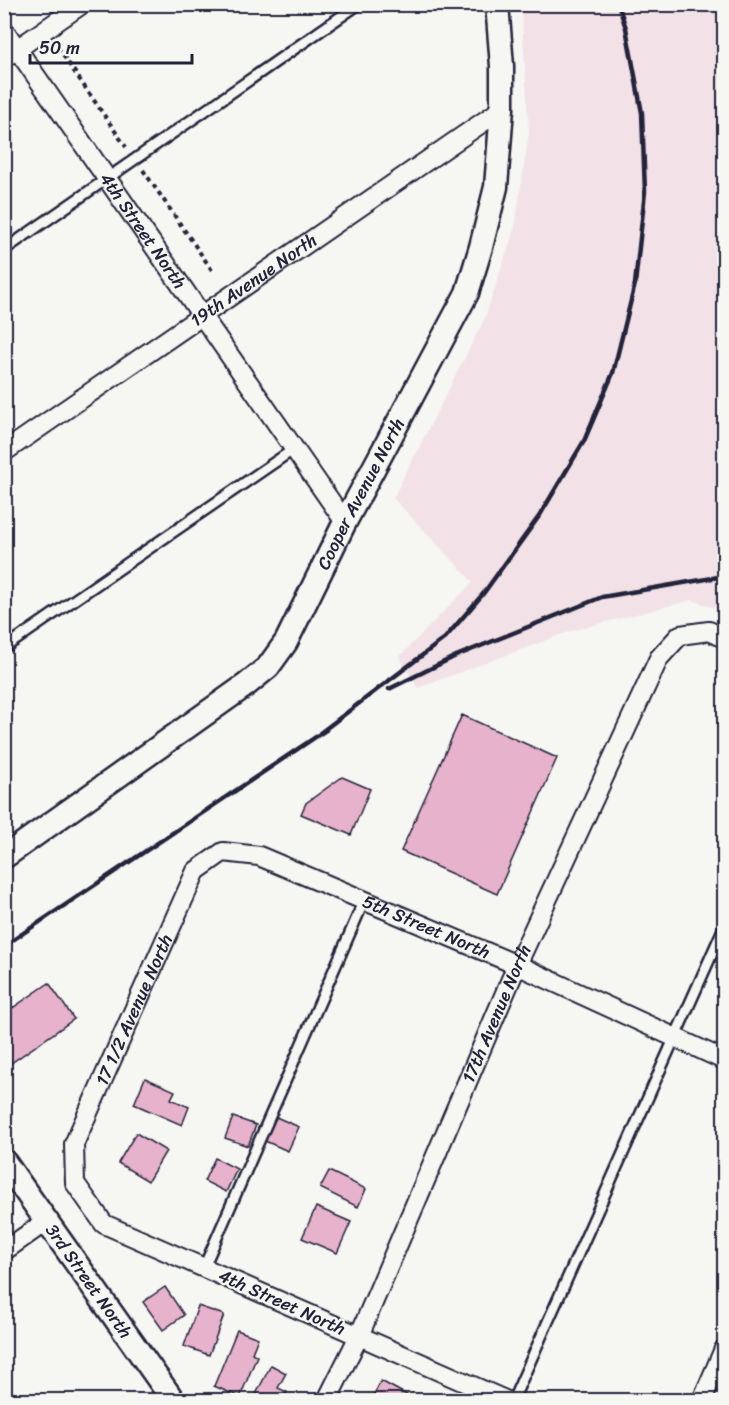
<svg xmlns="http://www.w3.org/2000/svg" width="729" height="1405" viewBox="0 0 729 1405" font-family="Sriracha,sans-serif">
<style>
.built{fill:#f2e2e7}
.building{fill:#e7b2cc;stroke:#22223b;stroke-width:1.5}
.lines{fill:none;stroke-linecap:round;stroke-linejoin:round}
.service-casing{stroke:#22223b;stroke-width:14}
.minor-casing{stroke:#22223b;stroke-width:22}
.tertiary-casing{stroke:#22223b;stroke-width:27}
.path{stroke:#22223b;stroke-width:4;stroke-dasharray:4.5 4.5;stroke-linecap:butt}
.service{stroke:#f6f6f2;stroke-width:9}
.minor{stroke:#f6f6f2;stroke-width:18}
.tertiary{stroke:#f6f6f2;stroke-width:22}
.rail{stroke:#22223b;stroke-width:4.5}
.labels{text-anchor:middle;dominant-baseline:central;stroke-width:4.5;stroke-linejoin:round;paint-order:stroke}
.street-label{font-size:18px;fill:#22223b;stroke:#f6f6f2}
</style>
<rect width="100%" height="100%" fill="#f6f6f2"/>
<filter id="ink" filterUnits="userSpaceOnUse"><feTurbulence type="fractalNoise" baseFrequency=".0167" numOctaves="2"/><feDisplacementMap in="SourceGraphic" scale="12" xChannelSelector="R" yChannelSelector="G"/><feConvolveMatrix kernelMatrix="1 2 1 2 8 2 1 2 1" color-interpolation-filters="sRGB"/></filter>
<g filter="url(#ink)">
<!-- built -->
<path class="built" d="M 521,5 L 724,5 L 724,611 L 692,600 L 571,631 L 418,688 L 399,657 L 473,582 L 393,498 L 485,318 L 515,227 L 529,132 Z"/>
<!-- building -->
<path class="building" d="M 462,715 L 557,758 L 497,894 L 401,851 Z
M 342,777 L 370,789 L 351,835 L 301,814 L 306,803 Z
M 49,983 L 74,1019 L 4,1068 L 4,1014 Z
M 145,1078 L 175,1091 L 171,1099 L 189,1107 L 182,1125 L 134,1104 Z
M 233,1117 L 256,1125 L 248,1146 L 225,1138 Z
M 276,1117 L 299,1127 L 288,1151 L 265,1141 Z
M 136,1133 L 166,1151 L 148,1181 L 118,1163 Z
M 215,1158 L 237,1169 L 226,1192 L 204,1181 Z
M 329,1171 L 366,1189 L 358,1207 L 320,1188 Z
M 316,1207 L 351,1222 L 337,1253 L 302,1238 Z
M 165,1287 L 184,1315 L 163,1330 L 143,1302 Z
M 198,1306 L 224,1315 L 209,1355 L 184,1346 Z
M 237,1330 L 258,1338 L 252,1353 L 257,1356 L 240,1397 L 214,1386 Z
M 271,1365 L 286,1373 L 278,1388 L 287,1392 L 283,1400 L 253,1400 Z
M 381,1381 L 416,1400 L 371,1400 Z"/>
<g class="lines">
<!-- service casing -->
<g class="service-casing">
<path id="service" d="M 4,250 L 359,4
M 4,648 L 294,449
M 204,1267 L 364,901
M 513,1400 L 724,927"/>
</g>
<!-- minor casing -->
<g class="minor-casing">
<g id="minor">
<path id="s1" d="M 4,30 L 345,522"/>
<path d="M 4,58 L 82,4"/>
<path id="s2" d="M 4,452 L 502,109"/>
<path d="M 4,1251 L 48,1220"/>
<path id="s3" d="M 327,1400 L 359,1336 L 517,965 L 659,658 L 680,635 L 709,631 L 724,638"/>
<path id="s4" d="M 505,1400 L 104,1224 L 75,1183 L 74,1144 L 196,871 L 223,852 L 259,856 L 517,965 L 724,1060"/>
<path d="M 702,1400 L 724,1349"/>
</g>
</g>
<!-- tertiary casing -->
<g class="tertiary-casing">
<g id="tertiary">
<path id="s5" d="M 4,857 L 246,685 L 268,667 L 286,642 L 345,522 L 467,293 L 481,247 L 496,187 L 502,109 L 502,66 L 497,4"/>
<path id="s6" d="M 4,1161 L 173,1400"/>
</g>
</g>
<!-- path -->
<path class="path" d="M 27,4 L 28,5
M 58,48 L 126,147
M 143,170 L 214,273"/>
<!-- service -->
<use href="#service" class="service"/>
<!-- minor -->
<use href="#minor" class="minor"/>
<!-- tertiary -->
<use href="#tertiary" class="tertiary"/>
<!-- rail -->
<path class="rail" d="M 389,689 L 456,656 L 602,597 L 724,576
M 320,733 L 445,638 L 483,594 L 540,515 L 584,441 L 613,373 L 635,284 L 645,192 L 642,113 L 626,28 L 618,4
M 4,946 L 326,730"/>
</g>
</g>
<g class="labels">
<!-- street labels -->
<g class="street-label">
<text stroke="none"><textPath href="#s1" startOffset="244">4th Street North</textPath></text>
<text stroke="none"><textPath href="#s2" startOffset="303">19th Avenue North</textPath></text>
<text stroke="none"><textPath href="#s5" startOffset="522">Cooper Avenue North</textPath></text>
<text stroke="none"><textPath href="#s4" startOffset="1077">5th Street North</textPath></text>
<text stroke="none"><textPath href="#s4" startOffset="674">17 1/2 Avenue North</textPath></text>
<text stroke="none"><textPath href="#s3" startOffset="422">17th Avenue North</textPath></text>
<text stroke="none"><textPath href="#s6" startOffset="147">3rd Street North</textPath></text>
<text transform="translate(282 1302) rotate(24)">4th Street North</text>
</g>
</g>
<!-- margin -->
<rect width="729" height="1405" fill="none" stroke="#f6f6f2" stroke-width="24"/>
<rect x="12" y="12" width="705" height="1381" fill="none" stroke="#22223b" stroke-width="2" filter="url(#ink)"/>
<!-- scale -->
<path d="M30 54v9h162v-9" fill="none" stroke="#22223b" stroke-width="3"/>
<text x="39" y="54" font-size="18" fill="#22223b" stroke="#f6f6f2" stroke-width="4.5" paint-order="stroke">50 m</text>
</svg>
